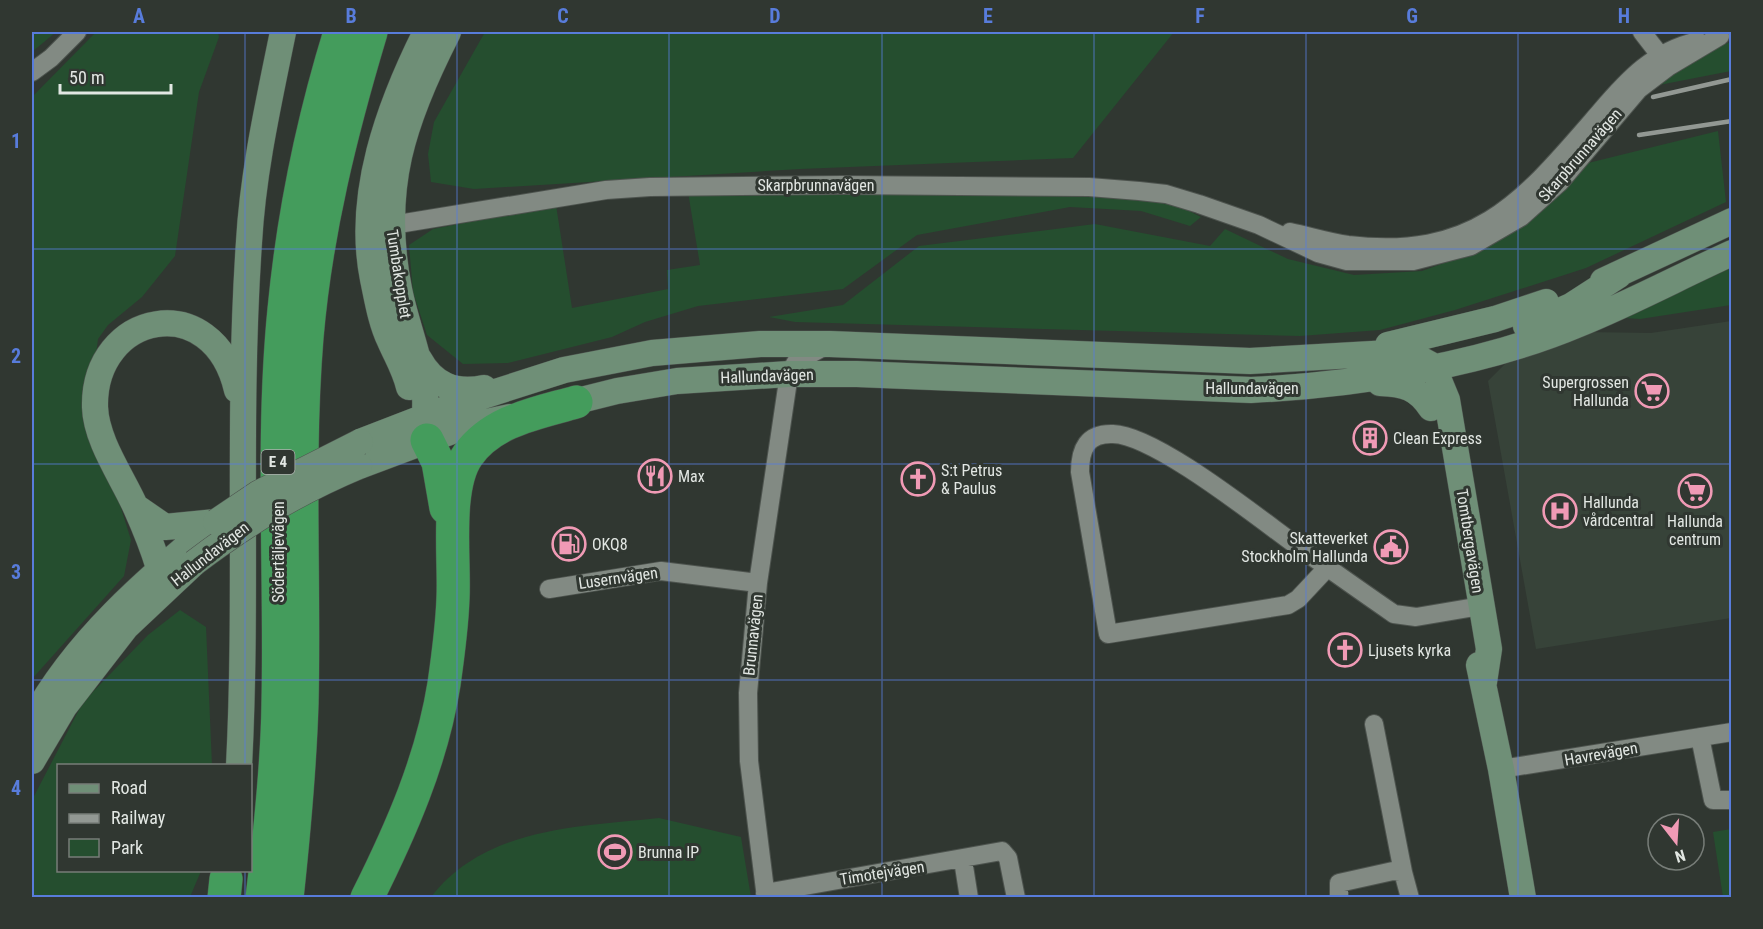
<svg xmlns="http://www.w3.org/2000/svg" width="1763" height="929" viewBox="0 0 1763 929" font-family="'Roboto Condensed',sans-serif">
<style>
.built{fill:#374339}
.green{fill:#254e2f}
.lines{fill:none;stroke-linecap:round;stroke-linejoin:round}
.street-casing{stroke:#4d534e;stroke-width:20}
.secondary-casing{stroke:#4d534e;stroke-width:27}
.highway-casing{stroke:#4d534e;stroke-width:34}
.street{stroke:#828a83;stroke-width:18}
.secondary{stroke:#6f8f77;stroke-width:26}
.highway{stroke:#449c5c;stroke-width:33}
.rail{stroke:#929893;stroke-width:4.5}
.secondary-bridge-casing{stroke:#4d534e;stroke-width:27;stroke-linecap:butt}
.secondary-bridge{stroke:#6f8f77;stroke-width:26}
.grid{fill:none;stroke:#587cdb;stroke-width:1.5;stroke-opacity:0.55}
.labels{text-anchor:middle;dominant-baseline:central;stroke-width:6;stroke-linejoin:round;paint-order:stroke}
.shield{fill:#303731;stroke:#adb2ae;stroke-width:1.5}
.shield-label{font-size:15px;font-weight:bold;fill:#e2e7e3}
.street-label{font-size:16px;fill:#e2e7e3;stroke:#303731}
.poi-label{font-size:16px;fill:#e2e7e3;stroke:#303731;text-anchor:start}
.neatline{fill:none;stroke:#587cdb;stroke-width:2}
.grid-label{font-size:20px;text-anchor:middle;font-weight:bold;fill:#587cdb}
</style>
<rect width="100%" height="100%" fill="#303731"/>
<!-- built -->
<path class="built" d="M 1731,321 L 1731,618 L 1536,649 L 1488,381 L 1512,357 L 1583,332 L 1651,333 Z"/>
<!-- green -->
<path class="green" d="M 32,32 L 56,32 L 32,52 Z
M 96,32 L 218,32 L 219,37 L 199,92 L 175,256 L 142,297 L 108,325 L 98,339 L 87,428 L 111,476 L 131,540 L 124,576 L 32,679 L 32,97 Z
M 485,32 L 1174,32 L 1073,158 L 800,169 L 474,189 L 431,182 L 428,154 L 434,122 Z
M 1731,42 L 1731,71 L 1654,86 L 1721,45 Z
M 1718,131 L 1726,202 L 1586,268 L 1455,310 L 1380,330 L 1300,336 L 795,322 L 769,317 L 843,305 L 919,246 L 1095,224 L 1210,246 L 1225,229 L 1288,259 L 1354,275 L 1422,271 L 1466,255 L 1584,164 Z
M 688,192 L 896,192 L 1163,198 L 1201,217 L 1190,226 L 1141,211 L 1070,207 L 917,235 L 843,289 L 698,306 L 645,322 L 612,337 L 508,363 L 463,364 L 427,335 L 413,292 L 409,245 L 433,229 L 556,205 L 572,308 L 668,289 L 667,270 L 700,265 Z
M 1731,264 L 1731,305 L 1640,319 L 1624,318 Z
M 180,610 L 206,627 L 212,765 L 58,766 L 58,870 L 201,871 L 190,897 L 32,898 L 32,800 L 83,702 L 148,635 Z
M 659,818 L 741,837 L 751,897 L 431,897 C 485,827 578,827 659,818 Z
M 1731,829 L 1731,897 L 1723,897 L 1713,832 Z"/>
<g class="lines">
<!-- street casing -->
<g class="street-casing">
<path id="street" d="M 1642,32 L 1666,63
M 32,72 L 51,58 L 77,32
M 380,227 L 606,190 L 650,187 L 843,185 L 1089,187 L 1139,191 L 1166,194 L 1199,204 L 1259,225 L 1318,253 L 1347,261 L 1413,261 L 1471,246 L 1521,217 L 1560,182 L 1639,89 L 1668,67 L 1720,36
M 1290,232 C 1309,236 1328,242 1348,245 C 1477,260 1523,201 1600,112 C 1628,79 1654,51 1698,41
M 1327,568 L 1298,599 L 1288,605 L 1108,634 L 1080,472 C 1080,449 1087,433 1113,434 C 1156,435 1262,521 1300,548 C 1331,570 1362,592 1394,614 L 1416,617 L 1481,606
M 549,589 L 661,571 L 758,583
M 1374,724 L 1403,872
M 1700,737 L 1713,800 L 1732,800
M 1501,769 L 1732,732
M 963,860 L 969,898
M 765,893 L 1002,851 L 1008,858 L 1016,898
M 766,898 L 749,761 L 748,693 L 758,583 L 789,374 L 796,362 L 825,346
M 1339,898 L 1339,883 L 1393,871 L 1403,872 L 1410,898"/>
</g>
<!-- secondary casing -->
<g class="secondary-casing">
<path id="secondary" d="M 1603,281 L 1732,221
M 1526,326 L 1571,306 L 1619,275
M 1388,345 L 1495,319 L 1546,302
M 419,359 C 433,385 455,394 484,388
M 1380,383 C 1404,384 1417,387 1431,408
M 409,387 C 405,370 397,357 390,341 C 381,323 377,298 373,279 C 356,195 389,106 426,32
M 557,406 L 617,391 L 677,381 L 789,374 L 857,374 L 1251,390 C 1357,385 1482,365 1579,324 C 1631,303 1681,276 1732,253
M 425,431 C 424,419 426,407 425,395 C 421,359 406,325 399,289 C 379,189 403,120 448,32
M 360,442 L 461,403 L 564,370 L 652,353 L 760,344 L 830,344 L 1250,361 L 1407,352 L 1433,366 L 1447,400 L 1489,649 L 1484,682
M 359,466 L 463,427 L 510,417
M 136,507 L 165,527 L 216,522
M 152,601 L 160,578 L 159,568 C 153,548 145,528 136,508 C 123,478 96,441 95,407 C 93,312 213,287 237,390
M 1479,665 L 1501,769 L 1523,898
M 32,721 C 75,641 147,579 216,522
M 32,761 L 64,707 L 126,627 L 194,563
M 239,766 C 248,591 237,416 249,242 C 253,171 269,101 283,32"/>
</g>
<!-- highway casing -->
<g class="highway-casing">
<path id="highway" d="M 427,440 L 438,462 L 446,508
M 224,898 L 226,879
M 262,898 C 270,833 277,769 278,704 C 281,573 271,441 284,310 C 293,215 312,123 340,32
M 287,898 C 294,833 300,769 302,703 C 305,581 297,459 307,337 C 316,232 341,132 371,32
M 367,898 C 401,830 432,760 444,684 C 448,656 452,627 453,598 C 455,559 445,487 468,455 C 493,420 538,413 576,402"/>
</g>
<!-- street -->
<use href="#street" class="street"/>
<!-- secondary -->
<use href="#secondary" class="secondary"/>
<!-- highway -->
<use href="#highway" class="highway"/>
<!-- rail -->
<path class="rail" d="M 1653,97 L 1732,79
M 1639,135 L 1732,121"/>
<!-- secondary-bridge casing -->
<g class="secondary-bridge-casing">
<path id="secondary-bridge" d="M 216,522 L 259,493 L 360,442
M 194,563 C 248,522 297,492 359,466"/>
</g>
<!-- secondary-bridge -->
<use href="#secondary-bridge" class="secondary-bridge"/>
</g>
<!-- grid -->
<path class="grid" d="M 245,32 L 245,766M 457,32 L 457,898M 669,32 L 669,898M 882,32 L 882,898M 1094,32 L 1094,898M 1306,32 L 1306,898M 1518,32 L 1518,898M 32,249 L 1732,249M 32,464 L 1732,464M 32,680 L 1732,680M 245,870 L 245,898"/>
<!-- icons -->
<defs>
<g id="supermarket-ring" transform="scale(1.725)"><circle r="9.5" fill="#303731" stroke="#f09ab5" stroke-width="1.5"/><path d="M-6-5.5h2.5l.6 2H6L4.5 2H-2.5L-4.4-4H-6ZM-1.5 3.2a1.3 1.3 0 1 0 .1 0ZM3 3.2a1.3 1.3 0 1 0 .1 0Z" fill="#f09ab5"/></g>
<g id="building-ring" transform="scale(1.725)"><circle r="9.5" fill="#303731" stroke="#f09ab5" stroke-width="1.5"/><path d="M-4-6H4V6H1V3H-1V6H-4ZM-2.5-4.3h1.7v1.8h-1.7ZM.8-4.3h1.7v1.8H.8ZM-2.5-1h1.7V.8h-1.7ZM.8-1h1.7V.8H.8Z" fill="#f09ab5"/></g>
<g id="restaurant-ring" transform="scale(1.725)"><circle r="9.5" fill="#303731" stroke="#f09ab5" stroke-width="1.5"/><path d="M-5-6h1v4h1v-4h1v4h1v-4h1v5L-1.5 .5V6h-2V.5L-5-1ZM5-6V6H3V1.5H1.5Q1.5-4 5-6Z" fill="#f09ab5"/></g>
<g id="church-ring" transform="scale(1.725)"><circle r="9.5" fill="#303731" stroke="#f09ab5" stroke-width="1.5"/><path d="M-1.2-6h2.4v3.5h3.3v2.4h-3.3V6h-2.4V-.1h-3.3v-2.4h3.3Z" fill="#f09ab5"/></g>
<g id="hospital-ring" transform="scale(1.725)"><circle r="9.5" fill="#303731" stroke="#f09ab5" stroke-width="1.5"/><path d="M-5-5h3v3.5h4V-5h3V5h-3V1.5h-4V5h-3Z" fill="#f09ab5"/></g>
<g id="fuel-ring" transform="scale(1.725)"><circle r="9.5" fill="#303731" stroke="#f09ab5" stroke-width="1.5"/><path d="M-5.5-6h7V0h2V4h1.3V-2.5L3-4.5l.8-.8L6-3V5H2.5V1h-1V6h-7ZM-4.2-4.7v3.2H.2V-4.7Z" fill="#f09ab5"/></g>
<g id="civic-ring" transform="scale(1.725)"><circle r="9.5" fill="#303731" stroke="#f09ab5" stroke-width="1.5"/><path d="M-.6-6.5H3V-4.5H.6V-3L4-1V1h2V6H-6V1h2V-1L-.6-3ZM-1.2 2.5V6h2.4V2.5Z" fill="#f09ab5"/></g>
<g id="stadium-ring" transform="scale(1.725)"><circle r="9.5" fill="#303731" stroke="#f09ab5" stroke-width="1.5"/><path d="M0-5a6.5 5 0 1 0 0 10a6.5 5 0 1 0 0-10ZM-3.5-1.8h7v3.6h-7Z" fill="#f09ab5"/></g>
</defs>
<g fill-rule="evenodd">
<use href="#supermarket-ring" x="1652" y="391"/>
<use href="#building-ring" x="1370" y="438"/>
<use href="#restaurant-ring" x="655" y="476"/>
<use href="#church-ring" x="918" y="479"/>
<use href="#supermarket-ring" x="1695" y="491"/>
<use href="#hospital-ring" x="1560" y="511"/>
<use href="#fuel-ring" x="569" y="544"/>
<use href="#civic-ring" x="1391" y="547"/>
<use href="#church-ring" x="1345" y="650"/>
<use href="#stadium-ring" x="615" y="852"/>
</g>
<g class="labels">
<!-- shield labels -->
<rect class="shield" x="261.5" y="450" width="33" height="24" rx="4.5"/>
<g class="shield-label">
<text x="278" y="462">E 4</text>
</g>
<!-- street labels -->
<g class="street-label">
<text transform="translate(1580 155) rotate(-49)">Skarpbrunnavägen</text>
<text x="816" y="185">Skarpbrunnavägen</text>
<text transform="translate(399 274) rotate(81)">Tumbakopplet</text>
<text transform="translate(767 376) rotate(-2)">Hallundavägen</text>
<text x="1252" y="388">Hallundavägen</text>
<text transform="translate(1470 541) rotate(81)">Tomtbergavägen</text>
<text transform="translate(278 552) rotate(-90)">Södertäljevägen</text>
<text transform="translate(210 554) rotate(-38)">Hallundavägen</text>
<text transform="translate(618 578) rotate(-8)">Lusernvägen</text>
<text transform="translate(753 635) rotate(-84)">Brunnavägen</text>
<text transform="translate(1601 754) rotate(-10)">Havrevägen</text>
<text transform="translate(882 873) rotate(-9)">Timotejvägen</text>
</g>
<!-- poi labels -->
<g class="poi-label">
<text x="1629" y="382" text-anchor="end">Supergrossen<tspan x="1629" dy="18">Hallunda</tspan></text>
<text x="1393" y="438">Clean Express</text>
<text x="941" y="470">S:t Petrus<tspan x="941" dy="18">&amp; Paulus</tspan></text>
<text x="678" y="476">Max</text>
<text x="1583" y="502">Hallunda<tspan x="1583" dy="18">vårdcentral</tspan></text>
<text x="1695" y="521" text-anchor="middle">Hallunda<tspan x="1695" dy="18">centrum</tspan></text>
<text x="1368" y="538" text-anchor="end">Skatteverket<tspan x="1368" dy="18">Stockholm Hallunda</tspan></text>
<text x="592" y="544">OKQ8</text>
<text x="1368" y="650">Ljusets kyrka</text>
<text x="638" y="852">Brunna IP</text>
</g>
</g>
<!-- border -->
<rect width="1763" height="929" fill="none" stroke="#303731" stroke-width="66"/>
<!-- legend -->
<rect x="57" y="764" width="195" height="108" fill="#303731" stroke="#777d78" stroke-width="1.5"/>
<rect x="69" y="784" width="30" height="9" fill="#6f8f77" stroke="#777d78" stroke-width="1.5"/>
<text x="111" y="794" font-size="18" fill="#e2e7e3">Road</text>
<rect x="69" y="814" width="30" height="9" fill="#929893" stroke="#777d78" stroke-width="1.5"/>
<text x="111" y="824" font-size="18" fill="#e2e7e3">Railway</text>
<rect x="69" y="839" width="30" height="18" fill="#254e2f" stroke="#777d78" stroke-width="1.5"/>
<text x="111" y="854" font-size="18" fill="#e2e7e3">Park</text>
<!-- north arrow -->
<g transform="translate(1676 842) rotate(163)"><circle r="28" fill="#303731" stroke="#777d78" stroke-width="1.5"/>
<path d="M0-4.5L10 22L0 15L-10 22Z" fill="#f09ab5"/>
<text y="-9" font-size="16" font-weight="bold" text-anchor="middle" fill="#e2e7e3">N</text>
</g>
<!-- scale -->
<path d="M60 84v9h111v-9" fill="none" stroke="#e2e7e3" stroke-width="3"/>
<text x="69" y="84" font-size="18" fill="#e2e7e3" stroke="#303731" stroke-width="4.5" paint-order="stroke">50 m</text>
<rect x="33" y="33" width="1697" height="863" class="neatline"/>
<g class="grid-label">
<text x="139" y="23">A</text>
<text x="351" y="23">B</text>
<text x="563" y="23">C</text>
<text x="775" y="23">D</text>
<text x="988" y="23">E</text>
<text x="1200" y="23">F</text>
<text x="1412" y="23">G</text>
<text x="1624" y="23">H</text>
<text x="16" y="148">1</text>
<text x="16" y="363">2</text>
<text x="16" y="579">3</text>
<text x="16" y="795">4</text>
</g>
</svg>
